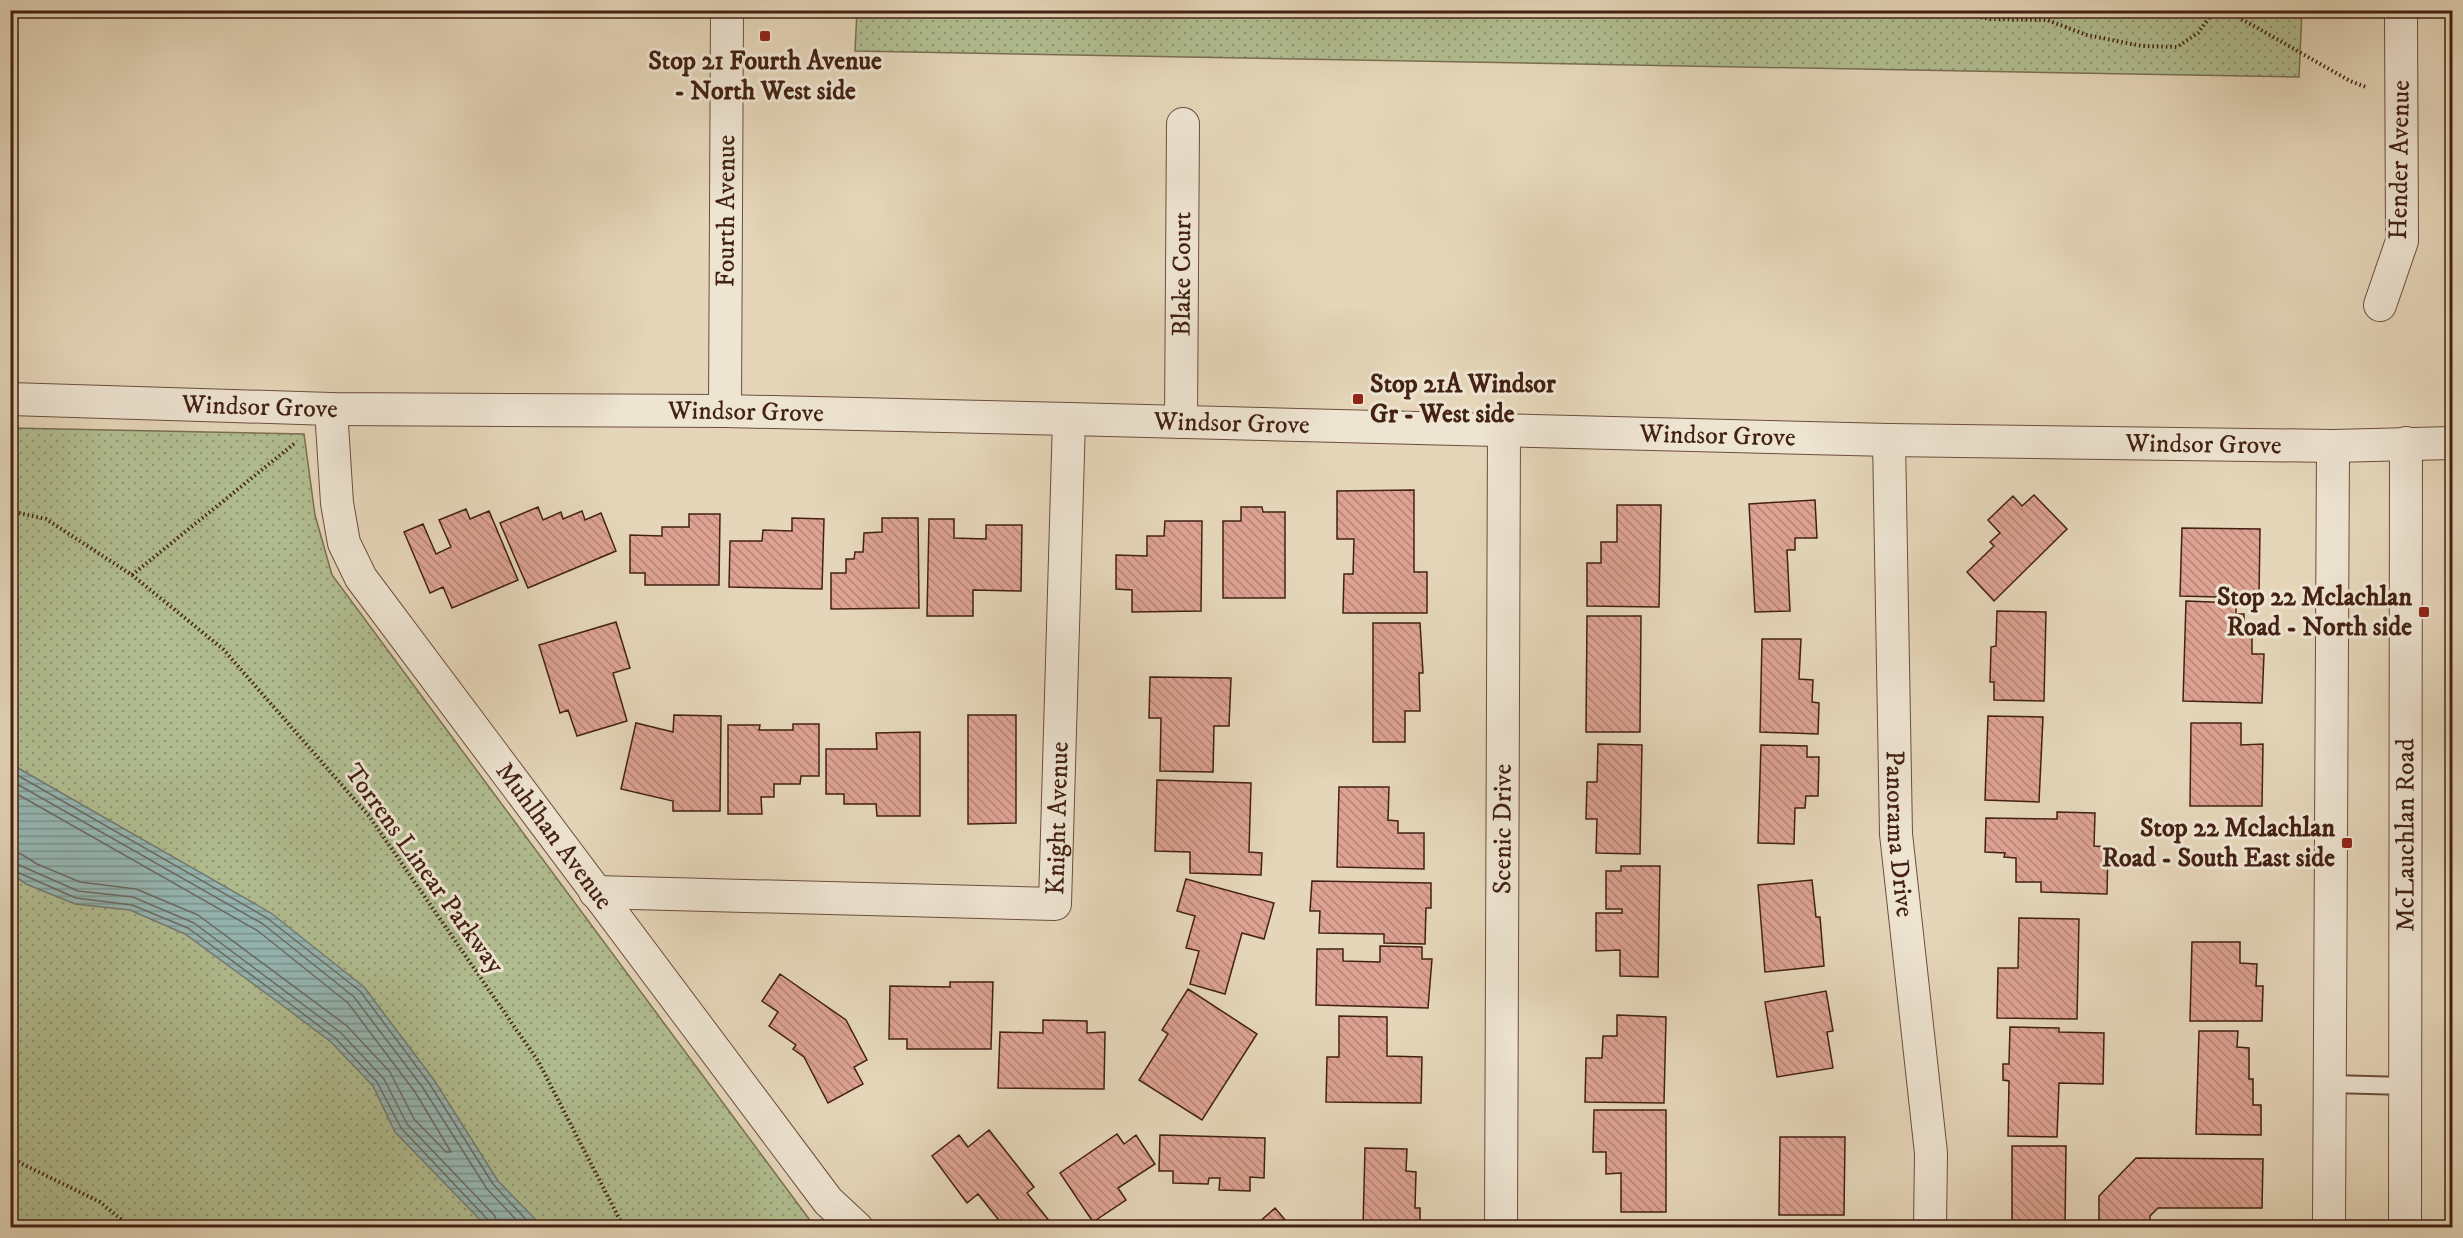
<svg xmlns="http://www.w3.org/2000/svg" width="2463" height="1238" viewBox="0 0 2463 1238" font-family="'IM FELL DW Pica',serif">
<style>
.grass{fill:url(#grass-dots);stroke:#7a7052;stroke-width:1.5}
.water{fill:url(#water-rules);stroke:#757c74;stroke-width:1.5}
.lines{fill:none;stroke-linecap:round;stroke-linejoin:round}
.shore{stroke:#6c6c64;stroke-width:1.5}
.building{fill:url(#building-back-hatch);stroke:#432113;stroke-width:1.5}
.lane-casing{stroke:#6c4e3c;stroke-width:20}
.street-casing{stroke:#6c4e3c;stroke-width:34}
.path{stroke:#432113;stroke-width:4;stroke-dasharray:1.5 3;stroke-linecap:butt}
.lane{stroke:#eee4d2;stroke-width:16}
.street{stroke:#eee4d2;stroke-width:32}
.poi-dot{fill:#8f2418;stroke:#eee4d2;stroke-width:2}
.labels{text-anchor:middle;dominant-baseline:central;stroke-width:6;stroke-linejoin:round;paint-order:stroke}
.poi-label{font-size:26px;font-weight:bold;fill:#432113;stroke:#eee4d2;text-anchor:end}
.street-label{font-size:26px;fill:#432113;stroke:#eee4d2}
</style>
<defs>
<pattern id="grass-dots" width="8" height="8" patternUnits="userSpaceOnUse" patternTransform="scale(1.5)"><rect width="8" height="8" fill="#b1be91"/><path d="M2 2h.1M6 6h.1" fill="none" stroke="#929a75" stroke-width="1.8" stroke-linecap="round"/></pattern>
<pattern id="water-rules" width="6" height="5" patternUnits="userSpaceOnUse" patternTransform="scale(1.5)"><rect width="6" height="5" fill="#96b8b5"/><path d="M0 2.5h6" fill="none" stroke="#7c9592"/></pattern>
<pattern id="building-back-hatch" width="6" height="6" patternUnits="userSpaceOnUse" patternTransform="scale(1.5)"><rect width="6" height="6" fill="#dda292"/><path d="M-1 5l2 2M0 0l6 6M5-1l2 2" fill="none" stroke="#b58476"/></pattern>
</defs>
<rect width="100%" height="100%" fill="#e5d6b9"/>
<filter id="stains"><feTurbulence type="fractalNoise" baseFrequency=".00333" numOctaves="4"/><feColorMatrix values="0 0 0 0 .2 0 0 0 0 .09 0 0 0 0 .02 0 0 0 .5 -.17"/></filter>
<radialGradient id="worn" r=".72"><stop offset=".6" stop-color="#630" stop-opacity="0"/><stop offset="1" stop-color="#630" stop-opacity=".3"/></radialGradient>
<!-- grass -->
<path class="grass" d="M 857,10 L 2302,10 L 2302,11 L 2299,77 L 855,51 Z
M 11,428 L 304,434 L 315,515 L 332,575 L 815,1227 L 11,1228 Z"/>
<!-- water -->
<path class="water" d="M 11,764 L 271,913 L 364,987 L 434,1080 L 498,1181 L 543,1227 L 487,1227 L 395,1132 L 373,1086 L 331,1042 L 278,1002 L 185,934 L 130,910 L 75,904 L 26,884 L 11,873 Z"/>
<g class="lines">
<!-- shore -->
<path class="shore" d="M 10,771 L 267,918 L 360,991 L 429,1083 L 493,1184 L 534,1228
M 10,780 L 263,924 L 354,997 L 423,1088 L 487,1189 L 524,1228
M 10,790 L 258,931 L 348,1003 L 415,1092 L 451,1152 L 446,1152 L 414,1119 L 390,1072 L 347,1026 L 198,915 L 136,889 L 80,882 L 37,864 L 21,854 L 10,852
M 10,861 L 78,891 L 133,897 L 194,923 L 341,1033 L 384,1079 L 407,1124 L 495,1216 L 498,1228
M 10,869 L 76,898 L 132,905 L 188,928 L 281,997 L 335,1038 L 377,1082 L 401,1128 L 489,1221 L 491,1228"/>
</g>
<!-- building -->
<path class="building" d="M 1414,490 L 1414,572 L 1427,572 L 1427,613 L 1343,613 L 1344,574 L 1353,574 L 1354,539 L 1337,539 L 1337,491 Z
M 2034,495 L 2067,529 L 1994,601 L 1967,572 L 1994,546 L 1990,542 L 2000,533 L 1988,520 L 2013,496 L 2022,506 Z
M 1815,500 L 1817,538 L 1795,538 L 1795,550 L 1787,550 L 1790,611 L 1755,612 L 1749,504 Z
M 1617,505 L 1661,505 L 1659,607 L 1587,606 L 1587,563 L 1601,563 L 1601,542 L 1617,542 Z
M 538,507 L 543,520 L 561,512 L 563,519 L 582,511 L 585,520 L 601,513 L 616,551 L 528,588 L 500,523 Z
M 1241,507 L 1262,507 L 1263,512 L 1285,512 L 1285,598 L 1223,598 L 1223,521 L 1241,521 Z
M 466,509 L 470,519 L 489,511 L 518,580 L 452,608 L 443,587 L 430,593 L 404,532 L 423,524 L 436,554 L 451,547 L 439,520 Z
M 689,514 L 720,514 L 719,585 L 645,585 L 645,573 L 630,573 L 630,535 L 662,536 L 662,527 L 689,527 Z
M 792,518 L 824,519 L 822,589 L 729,587 L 730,541 L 762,541 L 763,530 L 792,531 Z
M 882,518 L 918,518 L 919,608 L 831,609 L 831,573 L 846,573 L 846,559 L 854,559 L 855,552 L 863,552 L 864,533 L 882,532 Z
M 929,519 L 954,519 L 954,538 L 986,539 L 986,525 L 1022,525 L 1021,591 L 973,590 L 973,616 L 927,616 Z
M 1165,521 L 1202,521 L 1201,611 L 1132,612 L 1132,590 L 1116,589 L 1116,555 L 1147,556 L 1147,536 L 1164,536 Z
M 2182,528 L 2260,529 L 2259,598 L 2180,596 Z
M 2186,601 L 2236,603 L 2236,614 L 2244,614 L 2244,635 L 2252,635 L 2252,654 L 2264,654 L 2262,703 L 2183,701 Z
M 1997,611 L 2046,612 L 2044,701 L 1994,700 L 1994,682 L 1990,682 L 1991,647 L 1996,646 Z
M 1587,616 L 1641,616 L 1640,732 L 1586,732 Z
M 616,622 L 630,668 L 613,673 L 627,721 L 577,736 L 568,710 L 560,713 L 539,645 Z
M 1373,623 L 1420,623 L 1423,673 L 1419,673 L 1420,711 L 1405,711 L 1405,742 L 1373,742 Z
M 1762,639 L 1801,639 L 1799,679 L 1813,680 L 1812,702 L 1819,703 L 1818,734 L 1760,732 Z
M 1150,677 L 1231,678 L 1229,726 L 1214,726 L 1213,772 L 1160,771 L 1161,718 L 1149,718 Z
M 674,715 L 721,716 L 720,811 L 673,811 L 673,801 L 621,789 L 636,723 L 673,732 Z
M 968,715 L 1016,715 L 1016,823 L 968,824 Z
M 1988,716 L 2043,717 L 2039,802 L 1985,800 Z
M 2191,723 L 2241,723 L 2241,745 L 2263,744 L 2262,806 L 2190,806 Z
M 793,724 L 819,724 L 819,776 L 801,776 L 800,784 L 774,784 L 774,797 L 761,797 L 762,814 L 728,814 L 728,725 L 760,725 L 759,730 L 793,730 Z
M 920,732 L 920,816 L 877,816 L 876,804 L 844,804 L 844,794 L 826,794 L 826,749 L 877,749 L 876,733 Z
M 1598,744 L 1642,745 L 1640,854 L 1596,853 L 1597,819 L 1586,819 L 1587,782 L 1597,782 Z
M 1761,745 L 1807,746 L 1807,757 L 1819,757 L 1818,796 L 1806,796 L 1805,808 L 1795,808 L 1794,844 L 1758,843 Z
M 1157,780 L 1251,783 L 1249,852 L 1262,853 L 1261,875 L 1190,873 L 1190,852 L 1155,851 Z
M 1339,787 L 1389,787 L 1388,820 L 1398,821 L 1398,833 L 1424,833 L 1424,869 L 1337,867 Z
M 2057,812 L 2095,813 L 2094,846 L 2108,847 L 2107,894 L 2041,892 L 2041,882 L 2016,882 L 2016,858 L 2004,857 L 2005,853 L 1985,852 L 1986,818 L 2057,819 Z
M 1621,866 L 1660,866 L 1658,977 L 1620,976 L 1620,950 L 1596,951 L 1596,913 L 1622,913 L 1622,909 L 1606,909 L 1606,871 L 1621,871 Z
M 1186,879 L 1274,903 L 1264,939 L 1242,933 L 1225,994 L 1190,984 L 1199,951 L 1186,948 L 1195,916 L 1177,911 Z
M 1812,880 L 1816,917 L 1820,917 L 1824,966 L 1765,972 L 1758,885 Z
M 1312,881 L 1431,883 L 1431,908 L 1426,908 L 1425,944 L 1384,943 L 1384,934 L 1319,933 L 1320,911 L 1310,911 Z
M 2019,918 L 2079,919 L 2077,1019 L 1997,1018 L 1998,968 L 2018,968 Z
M 2192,942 L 2240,942 L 2240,963 L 2257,964 L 2256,986 L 2263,986 L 2262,1021 L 2190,1021 Z
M 1380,946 L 1422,947 L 1422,959 L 1432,959 L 1428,1008 L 1316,1005 L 1317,949 L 1343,949 L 1343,961 L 1380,962 Z
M 780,974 L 846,1020 L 867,1060 L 854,1067 L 863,1084 L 828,1103 L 804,1057 L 793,1049 L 796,1045 L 769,1026 L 778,1012 L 762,1001 Z
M 950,982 L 993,982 L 991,1049 L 907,1049 L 907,1039 L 889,1039 L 890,986 L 950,987 Z
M 1188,989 L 1257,1034 L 1202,1120 L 1139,1080 L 1168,1034 L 1162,1030 Z
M 1826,991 L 1833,1031 L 1827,1032 L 1833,1068 L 1777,1077 L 1765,1002 Z
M 1617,1015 L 1666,1017 L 1664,1103 L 1585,1102 L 1586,1058 L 1602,1058 L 1603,1036 L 1617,1036 Z
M 1339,1016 L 1387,1017 L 1387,1056 L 1422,1057 L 1421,1103 L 1326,1102 L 1327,1057 L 1339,1057 Z
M 1043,1020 L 1087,1021 L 1087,1033 L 1105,1032 L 1104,1089 L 998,1088 L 1000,1032 L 1043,1033 Z
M 2010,1027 L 2059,1028 L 2059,1032 L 2104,1033 L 2103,1084 L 2059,1083 L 2057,1137 L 2008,1136 L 2009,1081 L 2003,1080 L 2003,1064 L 2009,1064 Z
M 2199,1031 L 2238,1031 L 2237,1047 L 2249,1048 L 2249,1079 L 2253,1079 L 2253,1105 L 2261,1105 L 2261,1135 L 2196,1134 Z
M 1594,1110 L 1666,1110 L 1666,1212 L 1621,1212 L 1621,1173 L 1606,1174 L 1606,1152 L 1593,1152 Z
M 989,1130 L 1034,1187 L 1027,1193 L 1055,1228 L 988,1228 L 998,1219 L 978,1194 L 967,1203 L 932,1156 L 959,1135 L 968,1147 Z
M 1117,1134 L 1124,1144 L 1136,1135 L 1155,1164 L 1118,1188 L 1126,1200 L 1093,1222 L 1060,1173 Z
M 1160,1135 L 1265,1138 L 1264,1178 L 1250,1177 L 1250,1191 L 1219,1190 L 1220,1178 L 1209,1178 L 1208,1184 L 1173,1183 L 1173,1171 L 1159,1171 Z
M 1780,1137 L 1845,1137 L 1844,1215 L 1779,1215 Z
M 2012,1146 L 2066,1146 L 2065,1228 L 2012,1228 Z
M 1365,1148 L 1407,1149 L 1406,1171 L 1416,1172 L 1415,1208 L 1420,1208 L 1420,1228 L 1363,1228 Z
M 2136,1158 L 2263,1159 L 2262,1208 L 2158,1208 L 2150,1216 L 2150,1228 L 2099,1228 L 2099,1196 Z
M 1275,1208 L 1292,1228 L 1263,1228 L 1258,1223 Z
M 1611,1223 L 1664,1223 L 1664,1228 L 1611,1228 Z"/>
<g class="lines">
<!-- lane casing -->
<g class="lane-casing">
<path id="lane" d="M 2330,1084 L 2406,1086"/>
</g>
<!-- street casing -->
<g class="street-casing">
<g id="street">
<path d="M 2380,305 L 2402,241 L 2401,10"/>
<path id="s1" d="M 10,399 L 331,409 L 725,411 L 1069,419 L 1889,440 L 2333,446 L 2452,443"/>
<path id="s2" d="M 331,409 L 337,503 L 344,543 L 361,578 L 828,1201 L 857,1228"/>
<path id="s3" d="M 725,411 L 727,10"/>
<path id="s4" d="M 1181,422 L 1183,124"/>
<path id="s5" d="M 1889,440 L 1896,834 L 1931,1153 L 1930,1228"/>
<path id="s6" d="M 595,892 L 1055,904 L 1069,419"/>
<path id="s7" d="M 1501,1228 L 1504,430"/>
<path d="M 2329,1228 L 2333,446"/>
<path id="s8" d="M 2405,1228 L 2406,443"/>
</g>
</g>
<!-- path -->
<path class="path" d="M 1941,10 L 1991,19 L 2047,20 L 2087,35 L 2142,46 L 2177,47 L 2198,33 L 2215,10
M 2226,10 L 2350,81 L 2366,87
M 10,511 L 46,519 L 132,575 L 223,649 L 369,816 L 538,1061 L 624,1228
M 132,575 L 295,443
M 10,1158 L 100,1202 L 132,1228
M 122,1228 L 126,1223"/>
<!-- lane -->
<use href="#lane" class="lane"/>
<!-- street -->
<use href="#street" class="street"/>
</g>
<!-- markers -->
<g class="poi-dot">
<rect x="759" y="30" width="12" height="12" rx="3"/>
<rect x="1352" y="393" width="12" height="12" rx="3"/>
<rect x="2418" y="606" width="12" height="12" rx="3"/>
<rect x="2341" y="837" width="12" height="12" rx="3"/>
</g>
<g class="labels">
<!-- poi labels -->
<g class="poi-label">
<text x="765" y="61" text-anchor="middle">Stop 21 Fourth Avenue<tspan x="765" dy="30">- North West side</tspan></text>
<text x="1370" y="384" text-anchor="start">Stop 21A Windsor<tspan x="1370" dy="30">Gr - West side</tspan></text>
<text x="2412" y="597">Stop 22 Mclachlan<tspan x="2412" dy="30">Road - North side</tspan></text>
<text x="2335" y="828">Stop 22 Mclachlan<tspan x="2335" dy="30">Road - South East side</tspan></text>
</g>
<!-- street labels -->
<g class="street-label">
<text transform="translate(2400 160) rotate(-89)">Hender Avenue</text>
<text stroke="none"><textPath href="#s3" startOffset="200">Fourth Avenue</textPath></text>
<text stroke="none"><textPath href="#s4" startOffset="148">Blake Court</textPath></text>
<text stroke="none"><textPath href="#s1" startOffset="250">Windsor Grove</textPath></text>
<text stroke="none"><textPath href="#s1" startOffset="736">Windsor Grove</textPath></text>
<text stroke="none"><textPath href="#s1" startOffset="1222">Windsor Grove</textPath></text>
<text stroke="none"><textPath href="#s1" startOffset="1708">Windsor Grove</textPath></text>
<text stroke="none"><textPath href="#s1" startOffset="2194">Windsor Grove</textPath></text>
<text stroke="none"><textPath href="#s6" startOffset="546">Knight Avenue</textPath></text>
<text stroke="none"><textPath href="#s7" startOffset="399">Scenic Drive</textPath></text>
<text stroke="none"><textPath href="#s5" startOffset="394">Panorama Drive</textPath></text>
<text stroke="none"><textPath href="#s8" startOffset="393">McLauchlan Road</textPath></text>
<text stroke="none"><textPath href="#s2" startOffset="496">Muhlhan Avenue</textPath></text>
<text transform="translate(424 869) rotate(54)">Torrens Linear Parkway</text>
</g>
</g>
<!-- margin -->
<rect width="2463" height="1238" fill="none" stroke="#e5d6b9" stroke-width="36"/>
<rect x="12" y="12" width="2439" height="1214" fill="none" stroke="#432113" stroke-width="3"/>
<rect x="18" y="18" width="2427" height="1202" fill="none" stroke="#432113" stroke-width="1.5"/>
<rect width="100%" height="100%" filter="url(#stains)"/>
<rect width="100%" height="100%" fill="url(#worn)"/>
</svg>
